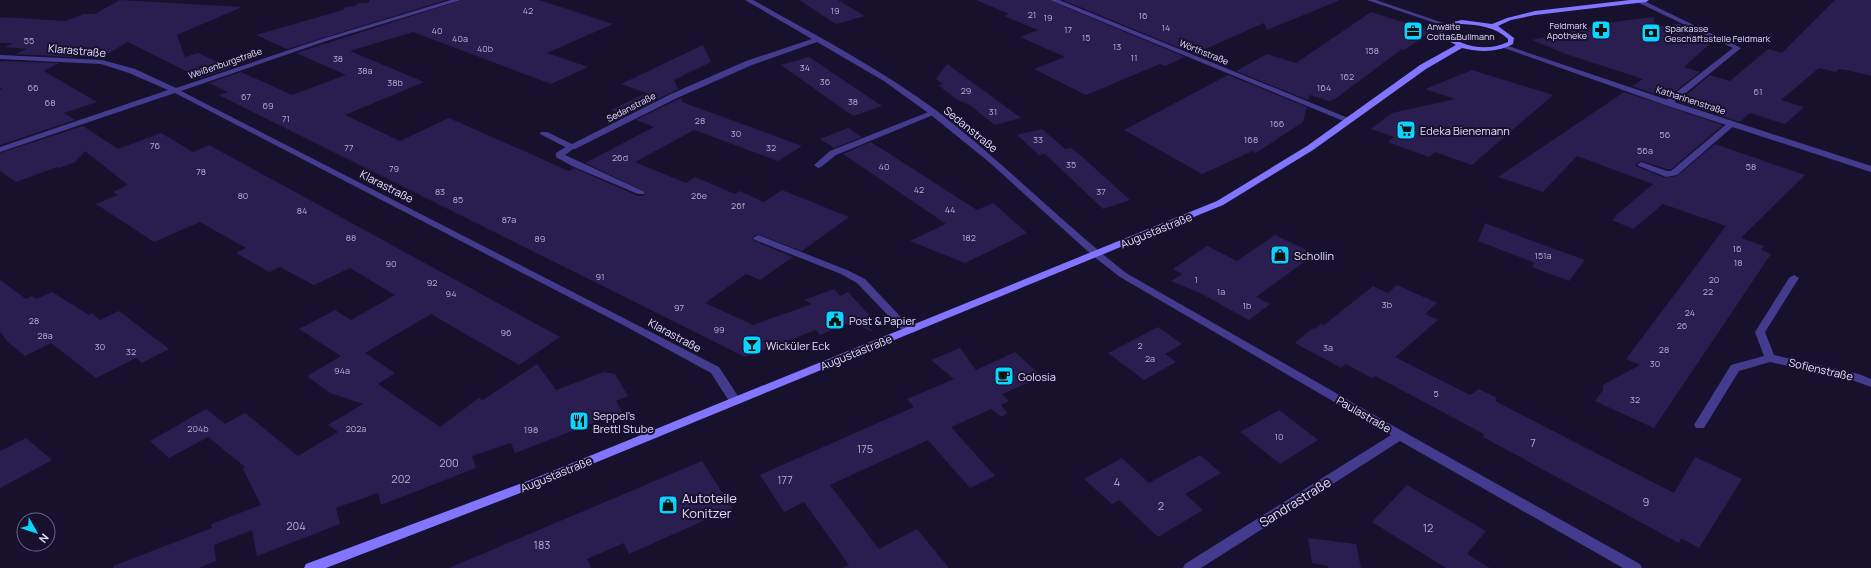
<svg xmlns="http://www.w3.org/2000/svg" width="1871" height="568" viewBox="0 0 1871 568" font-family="Manrope,sans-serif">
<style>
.building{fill:#2a1d4f}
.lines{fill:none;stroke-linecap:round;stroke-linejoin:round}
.service{fill:#443b8e;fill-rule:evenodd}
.minor{fill:#443b8e;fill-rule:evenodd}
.secondary{fill:#8275ff;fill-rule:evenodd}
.labels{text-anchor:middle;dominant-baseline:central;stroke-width:4;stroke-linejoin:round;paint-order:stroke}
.number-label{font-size:9px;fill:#b6aed3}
.far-poi-label{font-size:9px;fill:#e4deff;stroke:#18112e;text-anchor:start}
.far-street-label{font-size:9px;fill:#e4deff;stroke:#18112e}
.street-label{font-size:11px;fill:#e4deff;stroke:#18112e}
.poi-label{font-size:11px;fill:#e4deff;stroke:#18112e;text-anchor:start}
.near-number-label{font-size:11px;fill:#b6aed3}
.near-poi-label{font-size:13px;fill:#e4deff;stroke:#18112e;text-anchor:start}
.near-street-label{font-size:13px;fill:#e4deff;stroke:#18112e}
</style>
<rect width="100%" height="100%" fill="#18112e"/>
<!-- building -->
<path class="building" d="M 120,0 L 242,7 L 177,35 L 185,57 L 198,53 L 231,68 L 200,78 L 128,42 L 109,53 L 82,51 L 71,57 L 16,54 L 27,49 L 5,47 L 13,43 L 0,43 L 0,17 L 66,21 L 84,14 L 95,14 Z
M 370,0 L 446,0 L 287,49 L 256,35 L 343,10 L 346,7 L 355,6 L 358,3 L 368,3 Z
M 462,0 L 539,0 L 613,24 L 547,53 L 588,67 L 551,84 L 413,32 L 350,51 L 424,82 L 345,115 L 400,141 L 449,118 L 569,171 L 574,168 L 638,196 L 644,196 L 646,192 L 585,163 L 654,127 L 636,120 L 681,98 L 682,102 L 802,146 L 778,161 L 694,130 L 635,162 L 686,183 L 695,177 L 735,194 L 739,191 L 764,202 L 782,190 L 849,217 L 802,251 L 757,234 L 752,238 L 754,241 L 793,257 L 760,280 L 746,274 L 705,303 L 753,325 L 812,304 L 804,300 L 834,289 L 840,296 L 848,292 L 870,316 L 861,319 L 873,332 L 852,322 L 820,335 L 816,330 L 745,357 L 219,95 L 228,92 L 209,83 L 241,72 L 292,95 L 346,75 L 296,53 Z
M 799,0 L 838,0 L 865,16 L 836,24 Z
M 976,0 L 1049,0 L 1185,57 L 1165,66 L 1160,64 L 1086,95 L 1034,69 L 1065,57 L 1020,37 L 1038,30 L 1004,16 L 1009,14 Z
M 1063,0 L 1338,0 L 1338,1 L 1267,30 L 1264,23 L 1194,54 Z
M 1835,0 L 1871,0 L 1871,76 L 1847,70 L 1839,69 L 1836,72 L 1819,68 L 1781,100 L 1804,107 L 1785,124 L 1750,113 L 1740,122 L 1678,102 L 1710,75 L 1730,81 L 1768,49 L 1782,53 Z
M 1371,12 L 1432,31 L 1404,50 L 1402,49 L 1335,99 L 1329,101 L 1310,95 L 1308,100 L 1236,71 L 1267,54 L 1296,63 Z
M 1654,17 L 1654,27 L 1679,24 L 1714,40 L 1684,67 L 1700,72 L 1667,98 L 1632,86 L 1643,79 L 1566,54 L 1532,40 L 1613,22 Z
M 703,45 L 711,62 L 674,80 L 678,89 L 625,116 L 611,110 L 646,93 L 621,84 Z
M 809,57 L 855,88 L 882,106 L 853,116 L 781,65 Z
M 3,61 L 59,63 L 44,71 L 97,102 L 64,113 L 75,120 L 0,145 L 0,90 L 2,89 L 0,87 L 0,62 Z
M 947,64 L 976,85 L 1021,118 L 995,125 L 968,104 L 959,101 L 938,85 L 943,84 L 936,79 Z
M 1472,70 L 1553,95 L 1472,165 L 1435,152 L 1429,157 L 1388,142 L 1394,137 L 1371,129 L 1392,113 L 1455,99 L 1425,89 Z
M 1228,75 L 1307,107 L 1303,122 L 1256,153 L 1253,151 L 1202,174 L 1124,130 Z
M 1624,92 L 1723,125 L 1670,170 L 1641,161 L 1636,164 L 1636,166 L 1665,178 L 1677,176 L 1715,144 L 1805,175 L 1741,238 L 1764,246 L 1761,250 L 1771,254 L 1654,428 L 1595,401 L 1603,390 L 1603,385 L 1640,365 L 1626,359 L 1726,226 L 1663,204 L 1633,229 L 1612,220 L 1616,217 L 1615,216 L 1653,184 L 1577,156 L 1543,192 L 1498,177 Z
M 83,126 L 118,149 L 161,133 L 193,152 L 209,145 L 560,337 L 519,365 L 431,314 L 365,353 L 395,373 L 378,384 L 440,427 L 479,398 L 483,400 L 537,364 L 556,390 L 604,372 L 615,374 L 628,396 L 616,401 L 622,412 L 515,453 L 511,443 L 472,456 L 476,468 L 381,505 L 378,493 L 336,508 L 340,524 L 257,556 L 252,530 L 214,545 L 216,561 L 198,568 L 113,568 L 113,566 L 212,528 L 211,524 L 261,505 L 243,469 L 245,467 L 208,437 L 169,458 L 150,441 L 206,409 L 225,424 L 245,413 L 298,456 L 338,432 L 328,425 L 363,404 L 330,393 L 307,376 L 341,356 L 299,329 L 335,310 L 351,320 L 395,295 L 350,268 L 314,285 L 280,267 L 269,272 L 236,253 L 246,248 L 200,222 L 154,242 L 96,204 L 118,195 L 113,192 L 128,185 L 85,151 L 75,162 L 59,168 L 57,167 L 16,182 L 0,171 L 0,153 Z
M 848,128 L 862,137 L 834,148 L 820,139 Z
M 1042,129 L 1065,149 L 1071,148 L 1078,153 L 1130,200 L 1103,209 L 1045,154 L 1039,155 L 1017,135 Z
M 871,142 L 977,210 L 993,203 L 1027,233 L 965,263 L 910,241 L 946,224 L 843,154 Z
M 1485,223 L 1549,247 L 1585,260 L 1569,281 L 1532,267 L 1535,263 L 1478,241 Z
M 1275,235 L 1315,254 L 1256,297 L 1270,304 L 1249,320 L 1198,292 L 1171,281 L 1182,274 L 1173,269 L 1207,246 L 1237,261 Z
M 0,280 L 26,299 L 32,296 L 36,299 L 52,292 L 89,315 L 92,313 L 100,320 L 119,311 L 169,349 L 142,363 L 136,358 L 96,378 L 51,343 L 25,356 L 8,342 L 0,332 Z
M 1397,285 L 1437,303 L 1425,314 L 1438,320 L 1395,357 L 1470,395 L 1479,389 L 1497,398 L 1495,401 L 1674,493 L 1695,457 L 1742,479 L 1699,548 L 1681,538 L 1679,543 L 1483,437 L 1484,434 L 1375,376 L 1372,378 L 1346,364 L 1341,368 L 1295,343 L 1313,328 L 1315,329 L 1321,324 L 1324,325 L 1373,286 L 1388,293 Z
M 1158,327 L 1182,344 L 1165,354 L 1176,362 L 1144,380 L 1108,353 Z
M 960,348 L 976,370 L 1015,352 L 1042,377 L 1002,394 L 1009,401 L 1001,405 L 1007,413 L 1002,417 L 991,409 L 951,427 L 995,476 L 970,488 L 928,440 L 830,485 L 879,549 L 917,529 L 949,568 L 842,568 L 849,565 L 804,502 L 784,512 L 760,475 L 914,407 L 907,399 L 954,379 L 931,360 Z
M 1279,410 L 1318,440 L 1280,464 L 1240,432 Z
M 26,438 L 52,460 L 0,488 L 0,451 Z
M 1200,455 L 1221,473 L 1185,494 L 1203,510 L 1158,537 L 1119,500 L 1112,504 L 1084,479 L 1122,458 L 1149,483 Z
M 702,461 L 732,508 L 629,554 L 624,543 L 587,559 L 591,568 L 449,568 Z
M 1407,485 L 1486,531 L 1467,554 L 1490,568 L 1446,568 L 1372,522 Z
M 1308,538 L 1356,544 L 1361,568 L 1328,568 L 1328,566 L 1312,563 Z"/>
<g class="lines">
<!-- service -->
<path class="service" d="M 1637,0 L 1642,0 L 1741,48 L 1671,105 L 1665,105 L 1665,101 L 1733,48 L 1637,2 Z
M 931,111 L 934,111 L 938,113 L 836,155 L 821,167 L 818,168 L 814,165 L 830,151 Z
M 1729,122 L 1732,122 L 1736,124 L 1677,175 L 1666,177 L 1637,165 L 1641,162 L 1667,171 L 1671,171 Z
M 569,145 L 575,145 L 576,147 L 565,155 L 645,192 L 644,194 L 638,194 L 572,166 L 556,157 L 556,153 Z
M 758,235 L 847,270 L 865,279 L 914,331 L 913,333 L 905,333 L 857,283 L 841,274 L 755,240 L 753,238 Z"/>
<!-- minor -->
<path class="minor" d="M 451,0 L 461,0 L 326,41 L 181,91 L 719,367 L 741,401 L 739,404 L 731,404 L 711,373 L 625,326 L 175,93 L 0,152 L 0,147 L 168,90 L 129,73 L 101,64 L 0,59 L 0,55 L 102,60 L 135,69 L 176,88 L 322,39 Z
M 745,0 L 753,0 C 815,35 879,68 937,111 C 1003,162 1061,222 1126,273 L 1404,432 L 1640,564 L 1642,568 L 1623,568 L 1400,441 L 1201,568 L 1183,568 L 1185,564 L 1391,435 L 1120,277 L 1093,256 L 989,162 L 931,115 L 884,81 L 817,42 L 752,65 L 677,98 L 575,149 L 569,149 L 540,134 L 541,132 L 547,132 L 572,144 L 671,94 L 746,61 L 812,39 Z
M 1050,0 L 1059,0 L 1353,120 L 1349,122 L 1346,122 Z
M 1367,0 L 1376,0 L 1449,25 L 1444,26 Z
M 1504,46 L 1508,46 L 1671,101 L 1871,166 L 1871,172 L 1665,105 L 1504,48 Z
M 1794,275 L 1799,278 L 1765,332 L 1774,355 L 1859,374 L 1871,379 L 1871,387 L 1852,380 L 1770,362 L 1739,371 L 1704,428 L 1696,428 L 1694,425 L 1731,365 L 1764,356 L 1755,332 L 1789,278 Z"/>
<!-- secondary -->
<path class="secondary" d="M 1630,0 L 1649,0 L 1646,2 L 1535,15 L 1511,20 L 1498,26 L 1514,38 L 1513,44 C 1496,53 1480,52 1462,48 L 1426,69 L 1313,150 L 1223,205 L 541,485 L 326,568 L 304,568 L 306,564 L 533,479 L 1217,201 L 1307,146 L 1420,65 L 1456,45 L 1445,39 L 1438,32 L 1440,27 L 1444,24 L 1462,20 L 1492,24 L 1507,18 L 1535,11 ZM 1462,24 C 1479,25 1496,27 1508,39 L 1508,42 C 1487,52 1461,47 1444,32 L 1448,27 Z"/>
</g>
<!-- icons -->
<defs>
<g id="pharmacy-square" transform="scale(1)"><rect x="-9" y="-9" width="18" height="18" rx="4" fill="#0ad5ff" stroke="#18112e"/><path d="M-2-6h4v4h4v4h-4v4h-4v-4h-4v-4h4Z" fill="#111"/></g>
<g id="office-square" transform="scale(1)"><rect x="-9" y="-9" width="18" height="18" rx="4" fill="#0ad5ff" stroke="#18112e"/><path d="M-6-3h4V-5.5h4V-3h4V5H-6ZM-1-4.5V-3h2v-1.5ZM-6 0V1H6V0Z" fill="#111"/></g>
<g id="bank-square" transform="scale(1)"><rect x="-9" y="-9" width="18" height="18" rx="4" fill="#0ad5ff" stroke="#18112e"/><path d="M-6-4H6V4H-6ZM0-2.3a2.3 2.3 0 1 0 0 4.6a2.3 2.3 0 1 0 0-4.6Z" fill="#111"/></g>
<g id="supermarket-square" transform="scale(1)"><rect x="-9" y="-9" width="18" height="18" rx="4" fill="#0ad5ff" stroke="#18112e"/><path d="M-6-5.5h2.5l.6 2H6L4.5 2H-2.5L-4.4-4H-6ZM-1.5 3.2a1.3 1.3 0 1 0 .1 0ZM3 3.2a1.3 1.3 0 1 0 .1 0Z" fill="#111"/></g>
<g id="shop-square" transform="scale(1)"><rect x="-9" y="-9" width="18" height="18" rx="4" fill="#0ad5ff" stroke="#18112e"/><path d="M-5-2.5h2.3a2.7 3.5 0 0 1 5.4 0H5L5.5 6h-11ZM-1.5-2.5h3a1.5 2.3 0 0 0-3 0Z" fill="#111"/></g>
<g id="civic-square" transform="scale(1)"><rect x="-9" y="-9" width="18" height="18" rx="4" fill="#0ad5ff" stroke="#18112e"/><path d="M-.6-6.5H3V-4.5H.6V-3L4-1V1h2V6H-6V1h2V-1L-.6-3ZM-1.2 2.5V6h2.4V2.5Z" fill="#111"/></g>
<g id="bar-square" transform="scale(1)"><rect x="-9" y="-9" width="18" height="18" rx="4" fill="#0ad5ff" stroke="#18112e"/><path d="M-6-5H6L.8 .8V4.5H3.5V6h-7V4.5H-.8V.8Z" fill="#111"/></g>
<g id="cafe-square" transform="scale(1)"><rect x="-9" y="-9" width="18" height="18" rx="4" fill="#0ad5ff" stroke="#18112e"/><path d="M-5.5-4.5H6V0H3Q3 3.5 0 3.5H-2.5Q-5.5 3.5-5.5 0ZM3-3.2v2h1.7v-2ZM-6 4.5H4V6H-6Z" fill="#111"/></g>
<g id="restaurant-square" transform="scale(1)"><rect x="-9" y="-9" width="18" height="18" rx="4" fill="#0ad5ff" stroke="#18112e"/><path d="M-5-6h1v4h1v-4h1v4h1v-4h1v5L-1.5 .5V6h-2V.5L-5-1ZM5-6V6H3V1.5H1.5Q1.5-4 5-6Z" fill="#111"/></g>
</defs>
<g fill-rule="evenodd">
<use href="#pharmacy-square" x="1601" y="30"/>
<use href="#office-square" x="1413" y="31"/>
<use href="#bank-square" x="1651" y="33"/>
<use href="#supermarket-square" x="1406" y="130"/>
<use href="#shop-square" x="1280" y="255"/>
<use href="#civic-square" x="835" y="320"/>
<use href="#bar-square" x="752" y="345"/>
<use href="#cafe-square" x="1004" y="376"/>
<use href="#restaurant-square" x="579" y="421"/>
<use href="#shop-square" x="668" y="505"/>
</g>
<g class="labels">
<!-- number labels -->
<g class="number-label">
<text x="528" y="10">42</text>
<text x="835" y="10">19</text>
<text x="1032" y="14">21</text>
<text x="1143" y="15">16</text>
<text x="1048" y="17">19</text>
<text x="1166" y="27">14</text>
<text x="1068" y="29">17</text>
<text x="437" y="30">40</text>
<text x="1086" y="37">15</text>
<text x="460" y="38">40a</text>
<text x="29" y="40">55</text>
<text x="1117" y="46">13</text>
<text x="485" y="48">40b</text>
<text x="1372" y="50">158</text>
<text x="1134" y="57">11</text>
<text x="338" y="58">38</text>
<text x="805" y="67">34</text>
<text x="365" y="70">38a</text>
<text x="1347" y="76">162</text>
<text x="825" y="81">36</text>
<text x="395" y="82">38b</text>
<text x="33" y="87">66</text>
<text x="1324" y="87">164</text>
<text x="966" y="90">29</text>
<text x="1758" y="91">61</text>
<text x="246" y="96">67</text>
<text x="853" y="101">38</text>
<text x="50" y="102">68</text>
<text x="268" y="105">69</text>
<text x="993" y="111">31</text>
<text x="286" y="118">71</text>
<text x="700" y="120">28</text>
<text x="1277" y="123">166</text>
<text x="736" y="133">30</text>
<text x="1665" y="134">56</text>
<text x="1038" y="139">33</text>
<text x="1251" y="139">168</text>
<text x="155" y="145">76</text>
<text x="349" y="147">77</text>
<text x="771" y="147">32</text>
<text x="1645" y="150">56a</text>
<text x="620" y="157">26d</text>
<text x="1071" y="164">35</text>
<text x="884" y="166">40</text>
<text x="1751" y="166">58</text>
<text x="394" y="168">79</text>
<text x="201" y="171">78</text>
<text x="919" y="189">42</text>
<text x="440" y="191">83</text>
<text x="1101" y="191">37</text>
<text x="243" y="195">80</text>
<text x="699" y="195">26e</text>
<text x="458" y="199">85</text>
<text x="738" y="205">26f</text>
<text x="950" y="209">44</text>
<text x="302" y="210">84</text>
<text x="509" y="219">87a</text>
<text x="351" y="237">88</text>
<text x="969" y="237">182</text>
<text x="540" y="238">89</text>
<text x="1737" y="248">16</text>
<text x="1543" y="255">151a</text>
<text x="1738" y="262">18</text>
<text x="391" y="263">90</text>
<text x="600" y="276">91</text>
<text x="1196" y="279">1</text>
<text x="1714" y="279">20</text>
<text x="432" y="282">92</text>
<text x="1221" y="291">1a</text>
<text x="1708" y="291">22</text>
<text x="451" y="293">94</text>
<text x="1387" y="304">3b</text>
<text x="1247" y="305">1b</text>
<text x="679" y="307">97</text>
<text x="1690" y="312">24</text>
<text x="34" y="320">28</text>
<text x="1682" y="325">26</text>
<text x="719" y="329">99</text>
<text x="506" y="332">96</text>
<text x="45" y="335">28a</text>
<text x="1140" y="345">2</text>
<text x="100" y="346">30</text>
<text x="1328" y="347">3a</text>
<text x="1664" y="349">28</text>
<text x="131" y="351">32</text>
<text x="1150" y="358">2a</text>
<text x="1655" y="363">30</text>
<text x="342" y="370">94a</text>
<text x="1436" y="393">5</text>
<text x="1635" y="399">32</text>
<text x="198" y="428">204b</text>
<text x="356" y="428">202a</text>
<text x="531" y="429">198</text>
<text x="1279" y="436">10</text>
</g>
<!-- far-poi labels -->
<g class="far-poi-label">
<text x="1587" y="25" text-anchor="end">Feldmark<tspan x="1587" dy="10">Apotheke</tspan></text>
<text x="1427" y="26">Anwälte<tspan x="1427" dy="10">Cotta&amp;Bullmann</tspan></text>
<text x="1665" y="28">Sparkasse<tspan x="1665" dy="10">Geschäftsstelle Feldmark</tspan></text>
</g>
<!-- far-street labels -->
<g class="far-street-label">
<text transform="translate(1204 52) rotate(22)">Wörthstraße</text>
<text transform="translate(225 63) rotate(-19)">Weißenburgstraße</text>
<text transform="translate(1691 100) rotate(18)">Katharinenstraße</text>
<text transform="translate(631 107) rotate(-27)">Sedanstraße</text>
</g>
<!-- street labels -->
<g class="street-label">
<text transform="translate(77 50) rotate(5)">Klarastraße</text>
<text transform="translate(971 129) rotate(39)">Sedanstraße</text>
<text transform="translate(387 186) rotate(27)">Klarastraße</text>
<text transform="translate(1156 230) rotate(-22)">Augustastraße</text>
<text transform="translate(675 335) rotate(28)">Klarastraße</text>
<text transform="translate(856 352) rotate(-22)">Augustastraße</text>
<text transform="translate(1821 369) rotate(13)">Sofienstraße</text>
<text transform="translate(1364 414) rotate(30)">Paulastraße</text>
<text transform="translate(556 474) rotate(-22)">Augustastraße</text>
</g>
<!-- poi labels -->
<g class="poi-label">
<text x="1420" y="130">Edeka Bienemann</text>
<text x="1294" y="255">Schollin</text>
<text x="849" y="320">Post &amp; Papier</text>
<text x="766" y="345">Wicküler Eck</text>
<text x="1018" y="376">Golosia</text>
<text x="593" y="415">Seppel’s<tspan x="593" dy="13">Brettl Stube</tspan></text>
</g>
<!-- near-number labels -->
<g class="near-number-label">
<text x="1533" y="442">7</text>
<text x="865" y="448">175</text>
<text x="449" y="462">200</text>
<text x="401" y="478">202</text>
<text x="785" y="479">177</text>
<text x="1117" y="481">4</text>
<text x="1646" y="501">9</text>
<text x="1161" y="505">2</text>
<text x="296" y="525">204</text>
<text x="1428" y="527">12</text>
<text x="542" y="544">183</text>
</g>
<!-- near-poi labels -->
<g class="near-poi-label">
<text x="682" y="498">Autoteile<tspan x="682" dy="15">Konitzer</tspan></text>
</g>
<!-- near-street labels -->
<g class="near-street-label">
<text transform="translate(1295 502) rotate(-32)">Sandrastraße</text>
</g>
</g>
<!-- north arrow -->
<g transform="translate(36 532) rotate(129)"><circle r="19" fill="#18112e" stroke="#6a6382"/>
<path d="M0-3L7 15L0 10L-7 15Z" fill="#0ad5ff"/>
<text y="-6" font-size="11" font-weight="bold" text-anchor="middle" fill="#e4deff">N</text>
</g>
</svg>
